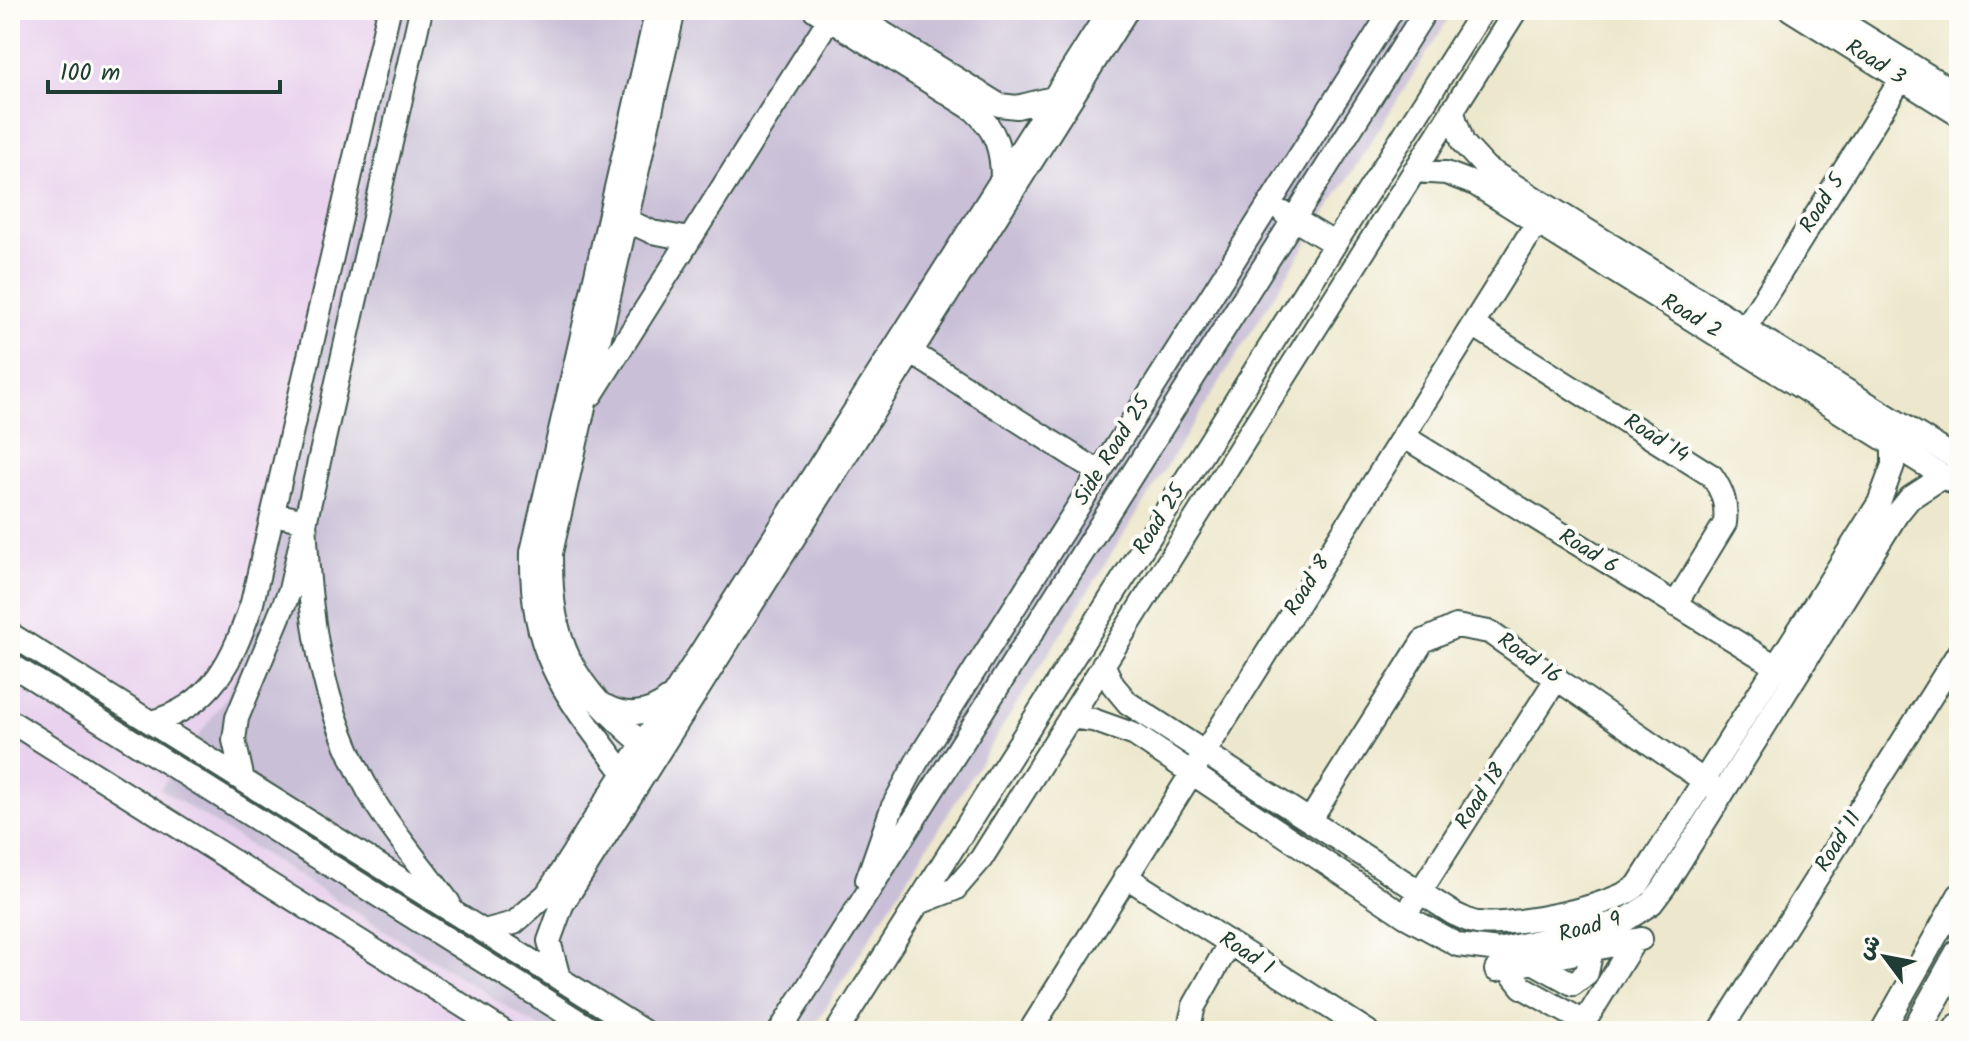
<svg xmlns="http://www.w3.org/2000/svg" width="1969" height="1041" viewBox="0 0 1969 1041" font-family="Kalam,'Playpen Sans Arabic',sans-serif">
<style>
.built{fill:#e9d2ee}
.industrial{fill:#c9bfd7}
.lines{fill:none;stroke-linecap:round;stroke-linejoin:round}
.minor-casing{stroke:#3e574b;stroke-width:26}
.major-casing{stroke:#3e574b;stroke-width:32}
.minor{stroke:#fff;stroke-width:22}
.major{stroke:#fff;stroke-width:28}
.labels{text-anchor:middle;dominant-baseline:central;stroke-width:8;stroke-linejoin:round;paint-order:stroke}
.street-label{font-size:22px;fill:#1f3d34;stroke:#fdfcf7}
</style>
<rect width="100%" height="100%" fill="#fdfcf7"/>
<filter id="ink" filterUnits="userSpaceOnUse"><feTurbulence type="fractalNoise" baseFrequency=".0125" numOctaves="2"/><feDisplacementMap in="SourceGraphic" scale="16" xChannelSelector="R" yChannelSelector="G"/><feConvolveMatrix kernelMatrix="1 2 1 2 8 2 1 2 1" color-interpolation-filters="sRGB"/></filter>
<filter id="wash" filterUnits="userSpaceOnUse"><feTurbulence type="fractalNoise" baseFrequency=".006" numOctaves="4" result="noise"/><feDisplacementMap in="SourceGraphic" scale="32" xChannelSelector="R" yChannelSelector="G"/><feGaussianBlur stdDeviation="1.8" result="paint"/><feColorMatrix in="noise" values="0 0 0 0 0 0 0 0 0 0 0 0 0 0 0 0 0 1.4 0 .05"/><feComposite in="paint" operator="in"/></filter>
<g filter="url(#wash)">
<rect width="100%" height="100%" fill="#ede8cd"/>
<!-- built -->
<path class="built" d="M 10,10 L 401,10 L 262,613 L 227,696 L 160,789 L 545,1031 L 10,1031 Z"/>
<!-- industrial -->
<path class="industrial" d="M 401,10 L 1454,10 L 811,1031 L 545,1031 L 160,789 L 227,696 L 262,613 Z"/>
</g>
<g filter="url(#ink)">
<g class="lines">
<!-- minor casing -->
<g class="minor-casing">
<path id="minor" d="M 815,10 L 974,110 C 996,130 1002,150 1002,179
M 846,10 L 999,105 L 1017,107 L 1053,98 L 1059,101
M 1791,10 L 1959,115
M 1823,10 L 1959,95
M 1452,110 L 1463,143 L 1486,168 L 1959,460
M 1414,171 L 1446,173 L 1475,184 L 1959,486
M 1284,213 L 1335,244
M 626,220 L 652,232 L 689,239
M 1473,325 L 1712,476 C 1723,492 1727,504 1725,523 L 1675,605
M 1738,340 L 1910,65
M 898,344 L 1099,472
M 592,394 L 829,19
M 1403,436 L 1774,665
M 274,514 L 305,521 C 310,627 321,711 376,804 C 397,838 425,870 449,903
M 10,634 L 643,1031
M 10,664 L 594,1031
M 1103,664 L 1113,685 L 1128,703 L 1454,914 C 1462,917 1469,922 1477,923 C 1511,927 1614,907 1638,885 L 1879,503 L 1893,465 L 1893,444
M 605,706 C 628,718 651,714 670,698
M 1070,717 L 1093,720 L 1135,735 L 1405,916 L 1458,945 L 1499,950 L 1624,921 L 1652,903 L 1664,887 L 1897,514 L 1910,498 L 1944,476
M 10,721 L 503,1031
M 151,722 C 213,706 233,659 252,603 L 389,10
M 643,744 C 573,684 550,647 551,553 L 674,10
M 624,773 C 565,695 530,655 532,552 L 657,10
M 243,780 L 234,740 L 237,718 L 290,590 L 421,10
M 1310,820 L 1423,641 L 1456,626 L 1489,632 L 1713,787
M 1125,876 L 1367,1031
M 867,880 L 892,808 L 916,763 L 1392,10
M 919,903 L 955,889 L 981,859 L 1516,10
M 1413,903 L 1557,678
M 484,931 L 514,923 L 547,894 L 1109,11
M 1533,962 L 1573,984 L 1587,973 L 1592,949
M 1507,968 L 1522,987 L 1581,1020 L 1589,1015 L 1635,940
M 1496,970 L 1641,939
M 559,978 L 549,941 L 562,905 L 1127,10
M 780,1031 L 1426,10
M 837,1031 L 1483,10
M 1030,1031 L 1536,224
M 1188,1031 L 1194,1006 L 1229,944
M 1720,1031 L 1959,652
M 1882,1031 L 1959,895"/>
</g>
<!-- major casing -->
<g class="major-casing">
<path id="major" d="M 1916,1031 L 1959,954
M 1957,1031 L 1959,1028"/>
</g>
<!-- minor -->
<use href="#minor" class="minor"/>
<!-- major -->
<use href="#major" class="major"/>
</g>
</g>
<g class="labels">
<!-- street labels -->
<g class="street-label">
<text transform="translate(1875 63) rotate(32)">Road 3</text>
<text transform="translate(1823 204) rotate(-58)">Road 5</text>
<text transform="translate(1691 317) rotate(31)">Road 2</text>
<text transform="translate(1656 439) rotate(32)">Road 14</text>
<text transform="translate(1113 451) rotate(-58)">Side Road 25</text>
<text transform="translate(1160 520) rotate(-58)">Road 25</text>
<text transform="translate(1588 552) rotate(32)">Road 6</text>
<text transform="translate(1308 586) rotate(-58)">Road 8</text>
<text transform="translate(1529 659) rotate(35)">Road 16</text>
<text transform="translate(1481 797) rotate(-57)">Road 18</text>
<text transform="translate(1839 842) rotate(-58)">Road 11</text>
<text transform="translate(1590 928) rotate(-15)">Road 9</text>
<text transform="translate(1246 954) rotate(33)">Road 1</text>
</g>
</g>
<!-- margin -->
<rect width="1969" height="1041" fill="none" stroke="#fdfcf7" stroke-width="40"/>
<!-- north arrow -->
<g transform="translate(1885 957) rotate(302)" stroke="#fdfcf7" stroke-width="6" paint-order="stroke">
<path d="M0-6L14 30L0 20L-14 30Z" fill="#1f3d34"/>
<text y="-12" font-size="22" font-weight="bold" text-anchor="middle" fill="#1f3d34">ش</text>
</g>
<!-- scale -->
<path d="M48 80v12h232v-12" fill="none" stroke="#1f3d34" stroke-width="4"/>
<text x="60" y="80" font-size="24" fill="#1f3d34" stroke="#fdfcf7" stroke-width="6" paint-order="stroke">100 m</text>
</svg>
